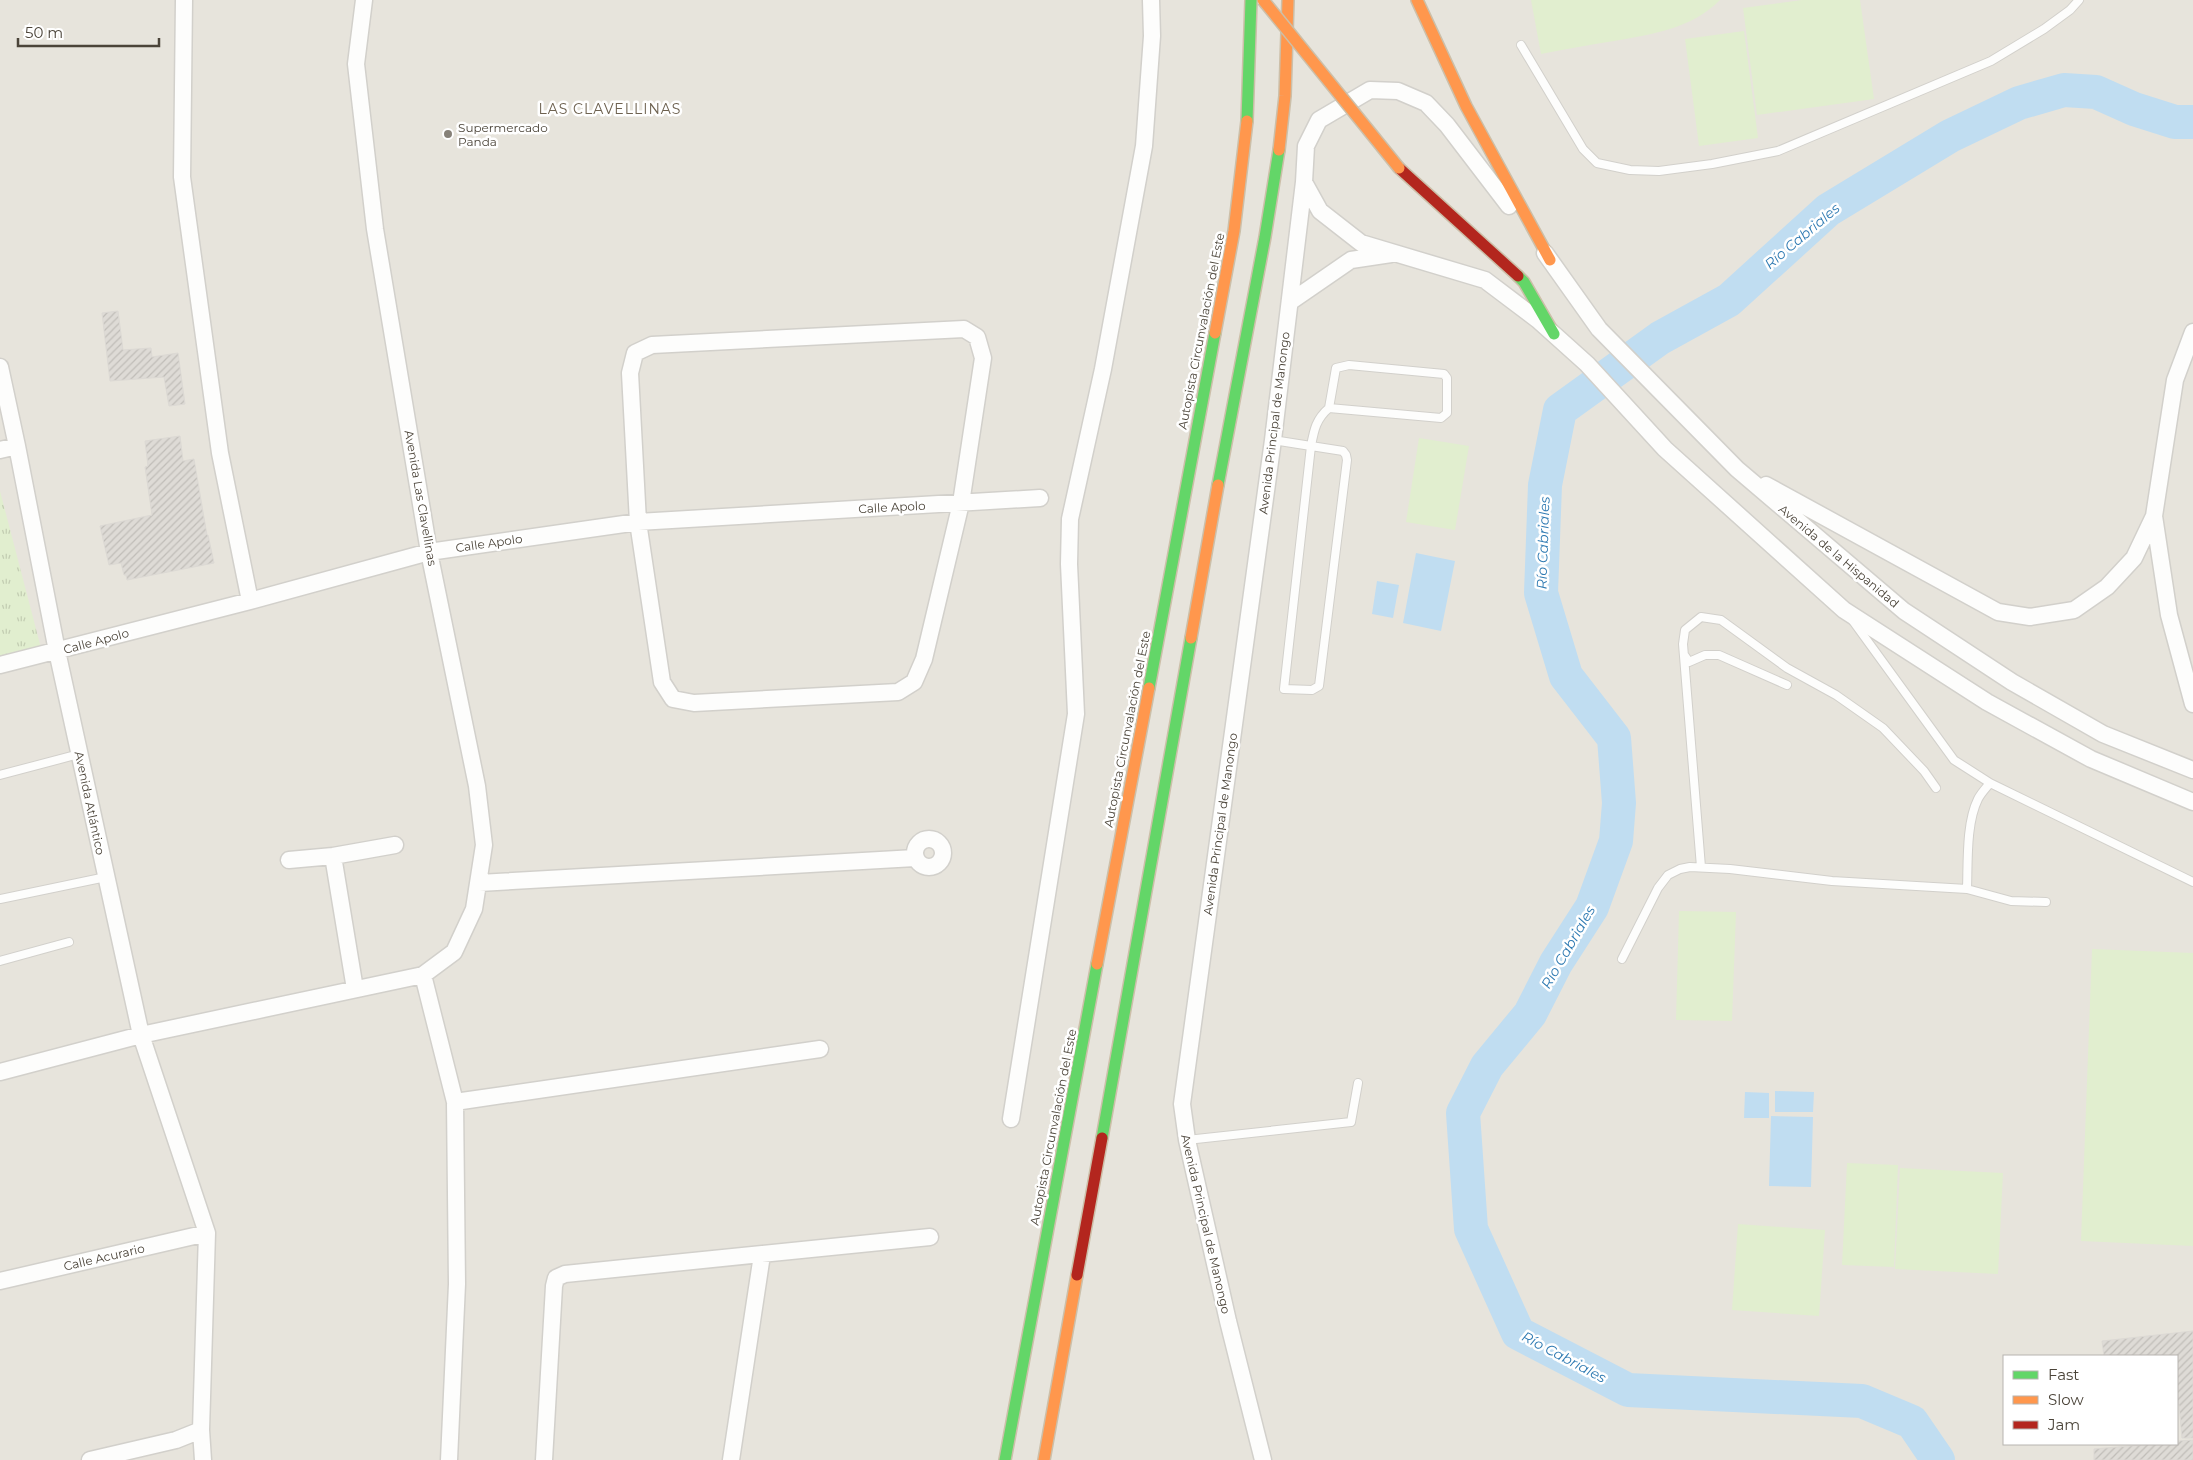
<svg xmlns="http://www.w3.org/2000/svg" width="2193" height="1460" viewBox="0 0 2193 1460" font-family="Montserrat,sans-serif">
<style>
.residential{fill:#e7e4dc;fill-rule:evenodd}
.grass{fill:#e1eecf}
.park{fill:url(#park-tufts)}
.water{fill:#c0ddf1}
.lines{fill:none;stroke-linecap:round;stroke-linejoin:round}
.river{stroke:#c0ddf1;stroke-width:34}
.building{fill:url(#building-hatch);stroke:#dcd9d4}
.lane-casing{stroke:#d2d0cb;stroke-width:10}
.street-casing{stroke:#d2d0cb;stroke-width:19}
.fast-casing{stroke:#ccbfa9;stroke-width:14}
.slow-casing{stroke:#ccbfa9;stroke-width:14}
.jam-casing{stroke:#ccbfa9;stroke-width:14}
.lane{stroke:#fdfdfc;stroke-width:8}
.street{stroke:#fdfdfc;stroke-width:16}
.fast{stroke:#63d668;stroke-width:11}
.slow{stroke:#ff974d;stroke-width:11}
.jam{stroke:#b3261e;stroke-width:11}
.slow-bridge-casing{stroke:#ccbfa9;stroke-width:14;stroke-linecap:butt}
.slow-bridge{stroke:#ff974d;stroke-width:11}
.poi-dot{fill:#868178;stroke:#fff;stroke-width:2}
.labels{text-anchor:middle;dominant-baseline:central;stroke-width:5;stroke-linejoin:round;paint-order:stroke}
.poi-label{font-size:12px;fill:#4b4439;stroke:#fff;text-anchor:start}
.street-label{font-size:12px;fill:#4b4439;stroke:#fff}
.neighbourhood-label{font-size:14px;letter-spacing:1px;fill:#6e6250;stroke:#fff}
.water-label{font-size:14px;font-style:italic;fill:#2e7ab2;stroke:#fff}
</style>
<defs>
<pattern id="park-tufts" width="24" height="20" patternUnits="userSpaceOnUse" patternTransform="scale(1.25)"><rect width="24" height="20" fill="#e1eecf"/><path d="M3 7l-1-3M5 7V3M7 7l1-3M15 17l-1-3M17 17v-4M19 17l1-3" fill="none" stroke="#c3cdb2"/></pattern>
<pattern id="building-hatch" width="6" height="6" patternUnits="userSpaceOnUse" patternTransform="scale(1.25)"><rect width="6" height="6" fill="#dedbd6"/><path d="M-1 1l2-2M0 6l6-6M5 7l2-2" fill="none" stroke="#c0bdb8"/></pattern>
</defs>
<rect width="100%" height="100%" fill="#f4f2ee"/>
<!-- residential -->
<path class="residential" d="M 0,0 L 2193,0 L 2193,1460 L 0,1460 ZM 2004,1356 L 2177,1356 L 2177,1444 L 2004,1444 Z"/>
<!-- grass -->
<path class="grass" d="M 1531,0 L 1720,0 C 1691,29 1653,34 1614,41 C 1589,45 1565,49 1541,54 Z
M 1802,0 L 1860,0 L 1874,99 L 1757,115 L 1743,8 Z
M 1744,31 L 1758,138 L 1699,146 L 1685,39 Z
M 1419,438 L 1469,446 L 1455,530 L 1406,522 Z
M 1679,911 L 1736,912 L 1732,1021 L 1676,1020 Z
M 2092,949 L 2193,953 L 2193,1246 L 2081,1241 Z
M 1847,1163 L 1898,1165 L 1894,1267 L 1842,1265 Z
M 1900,1168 L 2003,1173 L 1998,1274 L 1895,1269 Z
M 1738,1224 L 1825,1230 L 1819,1316 L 1732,1310 Z"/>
<!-- park -->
<path class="park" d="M 0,491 L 42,652 L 0,662 Z"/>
<!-- water -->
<path class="water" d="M 1416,553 L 1455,561 L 1441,631 L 1403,623 Z
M 1377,581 L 1399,585 L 1393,618 L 1372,614 Z
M 1775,1091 L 1814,1092 L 1813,1112 L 1775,1112 Z
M 1745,1092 L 1769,1093 L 1769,1118 L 1744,1118 Z
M 1771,1116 L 1813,1117 L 1811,1187 L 1769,1186 Z"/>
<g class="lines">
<!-- river -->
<path class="river" d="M 1938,1460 L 1912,1422 L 1862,1401 L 1628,1390 L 1518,1333 L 1471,1229 L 1463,1113 L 1487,1066 L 1530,1014 L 1556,963 L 1592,907 L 1616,841 L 1619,803 L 1614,738 L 1566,676 L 1541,593 L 1545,485 L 1560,410 L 1660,338 L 1729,300 L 1828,210 L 1950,136 L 2019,103 L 2064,90 L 2096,92 L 2134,109 L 2175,122 L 2193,122"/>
</g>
<!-- building -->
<path class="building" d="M 118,311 L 123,350 L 151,348 L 152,357 L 178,353 L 185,404 L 169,406 L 164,377 L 110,381 L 102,313 Z
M 180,436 L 183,461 L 194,459 L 207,535 L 208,535 L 214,563 L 127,580 L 126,575 L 124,575 L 121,563 L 109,565 L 100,526 L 152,515 L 145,467 L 148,466 L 145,441 Z
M 2193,1331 L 2193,1438 L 2182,1438 L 2179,1405 L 2177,1405 L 2177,1356 L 2104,1356 L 2102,1341 Z
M 2193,1440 L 2193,1460 L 2094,1460 L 2094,1449 L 2152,1444 L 2177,1444 L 2177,1441 Z"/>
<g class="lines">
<!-- lane casing -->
<g class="lane-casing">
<path id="lane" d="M 1521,45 L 1583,149 L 1597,163 L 1630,170 L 1659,171 L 1712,164 L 1778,151 L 1991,61 L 2044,29 L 2070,10 L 2079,0
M 1273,440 L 1311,446 C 1314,430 1316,419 1329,408 L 1336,368 L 1349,365 L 1444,374 L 1447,378 L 1447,413 L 1441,418 L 1329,408
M 1311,446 L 1343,451 L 1346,455 L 1347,460 L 1319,686 L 1312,690 L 1284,689 Z
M 1853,621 L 1954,760 L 1990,783 L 2193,882
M 1685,656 L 1689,662 L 1705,655 L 1719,655 L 1787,685
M 0,775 L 79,754
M 1701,867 L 1683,644 L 1685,630 L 1701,617 L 1721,620 L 1787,668 L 1836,695 L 1883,728 L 1924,771 L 1936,788
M 1967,889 C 1968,862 1966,823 1978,799 C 1981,793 1986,788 1990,783
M 0,899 L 106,877
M 1622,959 L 1658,888 L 1668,875 L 1680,869 L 1690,867 L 1730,869 L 1832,881 L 1967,889 L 2011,901 L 2046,902
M 0,961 L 69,942
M 1187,1140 L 1351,1122 L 1358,1083"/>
</g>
<!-- street casing -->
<g class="street-casing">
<path id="street" d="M 184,0 L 182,177 L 220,453 L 250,601
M 1304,182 L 1320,211 L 1361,243 L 1485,280 L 1538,320 L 1587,364 L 1665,449 L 1844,610 L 1987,702 L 2091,759 L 2193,802
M 1545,253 L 1599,329 L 1737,469 L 1904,611 L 2012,682 L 2103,734 L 2193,770
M 1290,302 L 1351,260 L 1391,254
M 964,329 L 977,337 L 983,358 L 961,503 L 924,659 L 914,682 L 898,692 L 694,703 L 673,699 L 662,682 L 638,522 L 630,373 L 635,353 L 652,345 Z
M 2193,332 L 2175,380 L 2154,516 L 2169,615 L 2193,704
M 0,367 L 17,446 L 57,651 L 141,1035 L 207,1233 L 201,1430 L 203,1460
M 0,450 L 17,446
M 1766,485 L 1998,612 L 2030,617 L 2074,610 L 2107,587 L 2134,558 L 2154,516
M 0,665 L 250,601 L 429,552 L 638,522 L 1040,498
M915 853a14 14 0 1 1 28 0a14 14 0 1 1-28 0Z
M 333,856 L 355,989
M 289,860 L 333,856 L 395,845
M 479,883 L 915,858
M 423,975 L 455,1102 L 820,1049
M 0,1072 L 141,1035 L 423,975 L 454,952 L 474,909 L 484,845 L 477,786 L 429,552 L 375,229 L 356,64 L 364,0
M 1011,1119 L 1076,714 L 1069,564 L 1070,519 L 1103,369 L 1144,146 L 1152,36 L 1151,0
M 0,1281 L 207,1233
M 90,1460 L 176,1440 L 201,1430
M 449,1460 L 457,1284 L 455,1102
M 544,1460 L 554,1286 L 556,1278 L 565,1274 L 930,1237
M 731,1460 L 762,1255
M 1263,1460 L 1228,1321 L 1187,1140 L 1182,1104 L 1273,440 L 1304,182 L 1306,146 L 1319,120 L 1370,90 L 1398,91 L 1426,103 L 1447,125 L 1509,206"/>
</g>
<!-- fast casing -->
<g class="fast-casing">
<path id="fast" d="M 1247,121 L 1251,0
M 1518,276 L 1524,282 L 1554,334
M 1218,485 L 1265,237 L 1279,150
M 1149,688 L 1215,333
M 1102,1138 L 1191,638
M 1005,1460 L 1097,964"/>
</g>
<!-- slow casing -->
<g class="slow-casing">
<path id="slow" d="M 1417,0 L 1466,106 L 1550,260
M 1279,150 L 1285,96 L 1288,0
M 1215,333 L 1234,231 L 1247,121
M 1191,638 L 1218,485
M 1097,964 L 1149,688
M 1044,1460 L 1077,1275"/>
</g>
<!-- jam casing -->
<g class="jam-casing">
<path id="jam" d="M 1399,168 L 1518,276
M 1077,1275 L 1102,1138"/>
</g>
<!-- lane -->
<use href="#lane" class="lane"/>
<!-- street -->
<use href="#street" class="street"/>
<!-- fast -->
<use href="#fast" class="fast"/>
<!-- slow -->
<use href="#slow" class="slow"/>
<!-- jam -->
<use href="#jam" class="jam"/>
<!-- slow-bridge casing -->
<g class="slow-bridge-casing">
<path id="slow-bridge" d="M 1263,0 L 1399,168"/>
</g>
<!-- slow-bridge -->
<use href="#slow-bridge" class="slow-bridge"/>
</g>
<!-- markers -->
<circle class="poi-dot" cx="448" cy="134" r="5"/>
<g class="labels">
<!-- poi labels -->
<g class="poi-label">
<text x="458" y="127">Supermercado<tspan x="458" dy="14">Panda</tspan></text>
</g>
<!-- street labels -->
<g class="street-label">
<text transform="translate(1201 331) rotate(-79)">Autopista Circunvalación del Este</text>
<text transform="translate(1274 423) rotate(-83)">Avenida Principal de Manongo</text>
<text transform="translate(421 498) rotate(80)">Avenida Las Clavellinas</text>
<text transform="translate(892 507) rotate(-3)">Calle Apolo</text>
<text transform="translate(489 543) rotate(-8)">Calle Apolo</text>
<text transform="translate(1839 556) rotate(40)">Avenida de la Hispanidad</text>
<text transform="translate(96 641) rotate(-15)">Calle Apolo</text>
<text transform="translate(1127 729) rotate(-79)">Autopista Circunvalación del Este</text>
<text transform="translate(90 803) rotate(78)">Avenida Atlántico</text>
<text transform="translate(1220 824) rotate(-82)">Avenida Principal de Manongo</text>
<text transform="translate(1053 1127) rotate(-79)">Autopista Circunvalación del Este</text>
<text transform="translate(1206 1224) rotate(77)">Avenida Principal de Manongo</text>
<text transform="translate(104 1257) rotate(-13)">Calle Acurario</text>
</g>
<!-- neighbourhood labels -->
<g class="neighbourhood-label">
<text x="610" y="109">LAS CLAVELLINAS</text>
</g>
<!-- water labels -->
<g class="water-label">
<text transform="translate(1802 236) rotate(-40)">Río Cabriales</text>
<text transform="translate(1543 543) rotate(-88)">Río Cabriales</text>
<text transform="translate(1568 947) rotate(-60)">Río Cabriales</text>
<text transform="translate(1564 1357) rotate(28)">Río Cabriales</text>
</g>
</g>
<!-- legend -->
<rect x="2003" y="1355" width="175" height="90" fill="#ffffff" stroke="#b7b4b0"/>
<rect x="2013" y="1371" width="25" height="8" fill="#63d668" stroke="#b7b4b0"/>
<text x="2048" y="1380" font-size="15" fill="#4b4439">Fast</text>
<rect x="2013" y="1396" width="25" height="8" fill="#ff974d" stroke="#b7b4b0"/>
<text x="2048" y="1405" font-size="15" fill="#4b4439">Slow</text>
<rect x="2013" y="1421" width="25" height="8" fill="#b3261e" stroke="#b7b4b0"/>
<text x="2048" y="1430" font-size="15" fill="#4b4439">Jam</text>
<!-- scale -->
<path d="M18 38v8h141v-8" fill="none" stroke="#4b4439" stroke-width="2.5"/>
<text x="25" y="38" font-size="15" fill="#4b4439" stroke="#ffffff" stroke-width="4" paint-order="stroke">50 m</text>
</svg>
